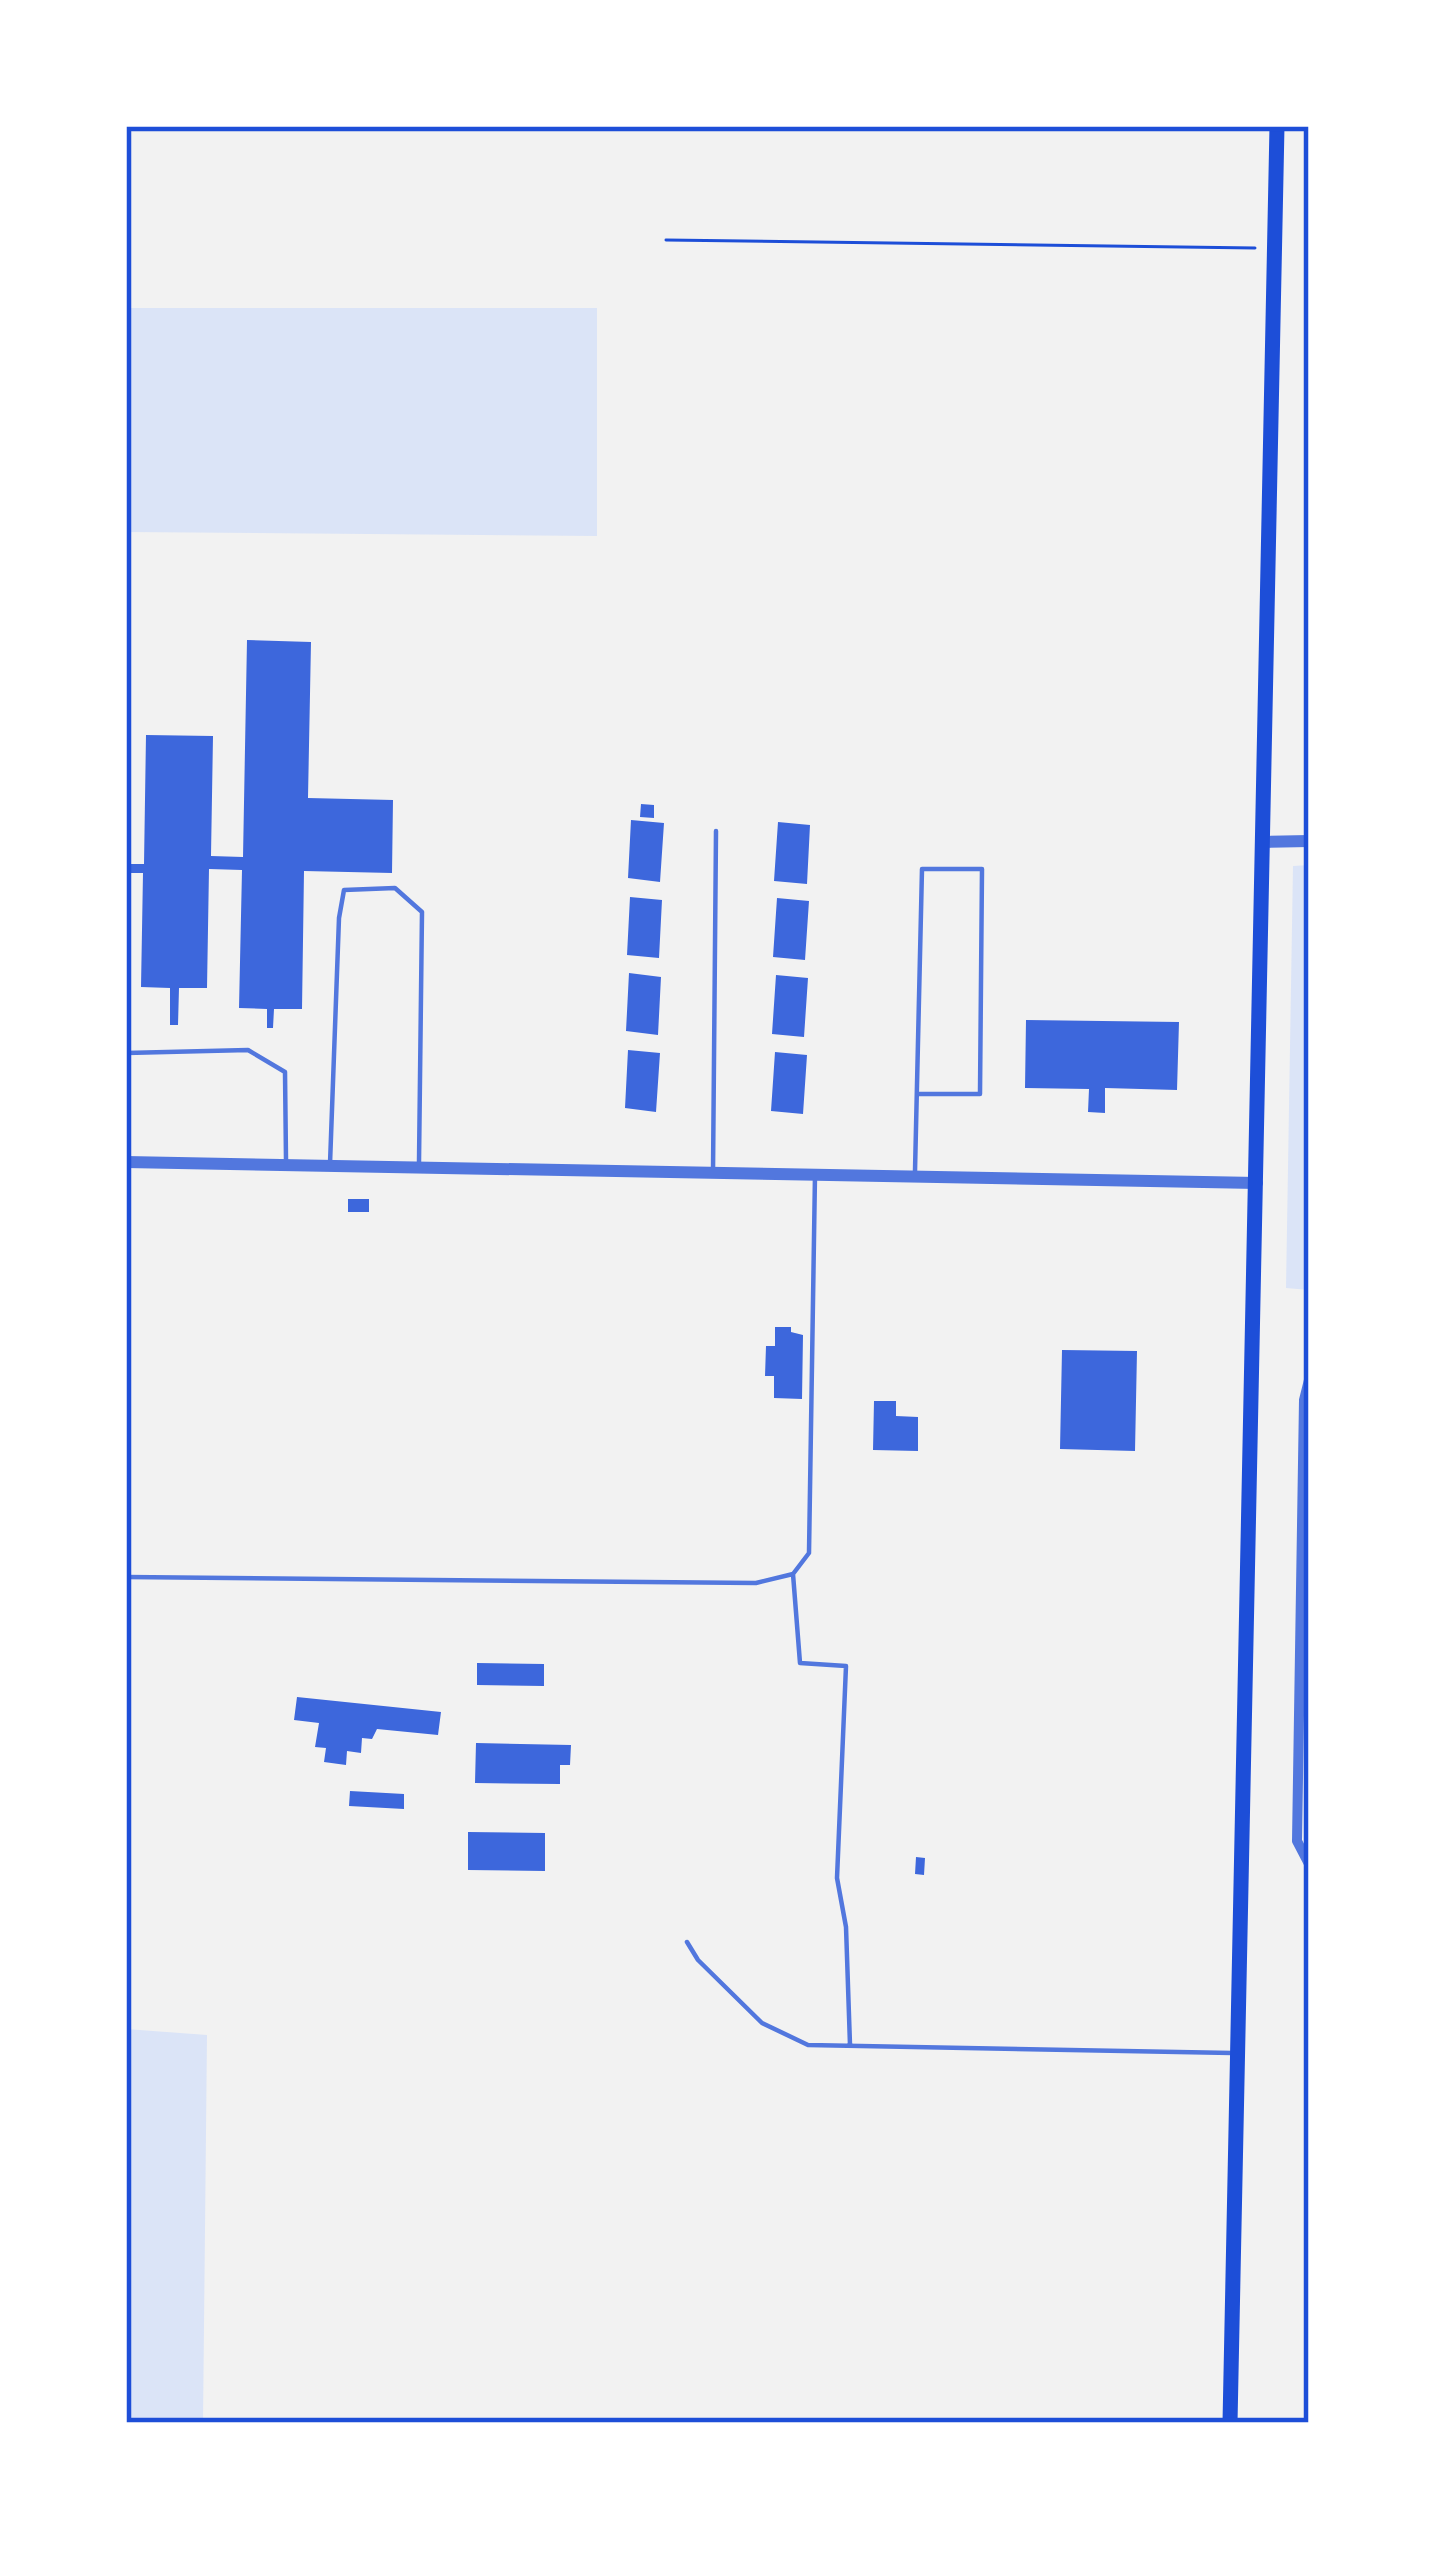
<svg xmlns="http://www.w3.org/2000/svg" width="1435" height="2549" viewBox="0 0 1435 2549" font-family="Bitter,serif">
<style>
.green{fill:#dbe4f7}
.building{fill:#3d67dc}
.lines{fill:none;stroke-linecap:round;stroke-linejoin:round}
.path{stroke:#1d4ed8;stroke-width:3}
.service{stroke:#5277de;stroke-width:4.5}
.minor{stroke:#5277de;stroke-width:10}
.tertiary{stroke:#5277de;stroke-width:12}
.secondary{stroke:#1d4ed8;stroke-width:15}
.neatline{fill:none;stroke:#1d4ed8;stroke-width:4.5}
</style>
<rect width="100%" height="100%" fill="#f2f2f2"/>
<!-- green -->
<path class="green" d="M 126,308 L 597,308 L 597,536 L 126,532 Z
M 1309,865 L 1309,1290 L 1286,1288 L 1293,866 Z
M 126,2029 L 207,2035 L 203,2423 L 126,2423 Z"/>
<!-- building -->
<path class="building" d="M 247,640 L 311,642 L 308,798 L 393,800 L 392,873 L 304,871 L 302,1009 L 274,1009 L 273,1028 L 267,1028 L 267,1009 L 239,1008 L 242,870 L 209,869 L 207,988 L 179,988 L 178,1025 L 170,1025 L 170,988 L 141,987 L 143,873 L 126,873 L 126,864 L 144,864 L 146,735 L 213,736 L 211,856 L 243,857 Z
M 641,804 L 654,805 L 654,818 L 640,817 Z
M 631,820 L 664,823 L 660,882 L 628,878 Z
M 778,822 L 810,825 L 807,884 L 774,881 Z
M 630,897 L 662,900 L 659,958 L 627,955 Z
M 777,898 L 809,901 L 805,960 L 773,957 Z
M 629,973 L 661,977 L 658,1035 L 626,1031 Z
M 776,975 L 808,978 L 804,1037 L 772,1034 Z
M 1026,1020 L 1179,1022 L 1177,1090 L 1105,1088 L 1105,1113 L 1088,1112 L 1089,1089 L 1025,1088 Z
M 628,1050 L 660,1053 L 656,1112 L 625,1108 Z
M 775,1052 L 807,1055 L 803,1114 L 771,1111 Z
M 348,1199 L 369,1199 L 369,1212 L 348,1212 Z
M 775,1327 L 791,1327 L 791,1332 L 803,1335 L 802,1399 L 774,1398 L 774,1376 L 765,1376 L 766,1346 L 775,1346 Z
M 1062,1350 L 1137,1351 L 1135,1451 L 1060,1449 Z
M 874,1401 L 896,1401 L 896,1416 L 918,1417 L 918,1451 L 873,1450 Z
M 477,1663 L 544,1664 L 544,1686 L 477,1685 Z
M 297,1697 L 441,1712 L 438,1735 L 377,1729 L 372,1739 L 362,1738 L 361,1753 L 347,1751 L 346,1765 L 324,1762 L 326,1748 L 315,1747 L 319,1723 L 294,1720 Z
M 476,1743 L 571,1745 L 570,1765 L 560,1765 L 560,1784 L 475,1783 Z
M 350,1791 L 404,1794 L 404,1809 L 349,1806 Z
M 468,1832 L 545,1833 L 545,1871 L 468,1870 Z
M 916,1857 L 925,1858 L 924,1875 L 915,1874 Z"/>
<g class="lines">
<!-- path -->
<path class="path" d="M 666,240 L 1255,248"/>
<!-- service -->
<path class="service" d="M 126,1053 L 248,1050 L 285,1072 L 286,1160
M 330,1164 L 339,918 L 344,890 L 395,888 L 422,912 L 419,1162
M 915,1171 L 922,869 L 982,869 L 980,1094 L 917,1094
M 713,1173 L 716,831
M 793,1574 L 800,1663 L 846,1666 L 837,1878 L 846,1927 L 850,2045
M 126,1577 L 756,1583 L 793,1574 L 809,1553 L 815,1175
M 687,1942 L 698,1960 L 762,2023 L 808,2045 L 1232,2053"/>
<!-- minor -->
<path class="minor" d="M 1309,1380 L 1304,1400 L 1297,1841 L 1309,1864"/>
<!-- tertiary -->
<path class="tertiary" d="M 1264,842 L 1309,841
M 126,1162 L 1257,1183"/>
<!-- secondary -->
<path class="secondary" d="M 1230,2423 L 1277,126"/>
</g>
<!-- border -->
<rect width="1435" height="2549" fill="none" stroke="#ffffff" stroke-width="258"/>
<rect x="129" y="129" width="1177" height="2291" class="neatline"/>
</svg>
